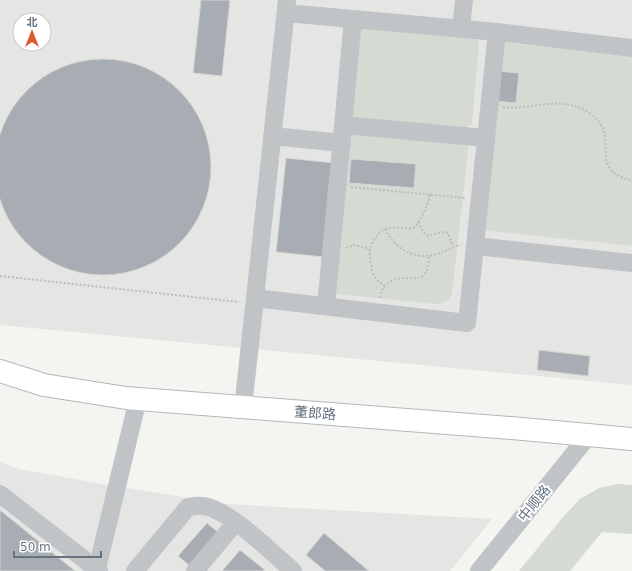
<svg xmlns="http://www.w3.org/2000/svg" width="632" height="571" viewBox="0 0 632 571" font-family="'DejaVu Sans','Noto Sans SC',sans-serif">
<style>
.built{fill:#e5e6e4;fill-rule:evenodd}
.green{fill:#d5dbd2}
.building{fill:#a7adb3;stroke:#d6d6d4}
.lines{fill:none;stroke-linecap:round;stroke-linejoin:round}
.major-casing{stroke:#b3b7bb;stroke-width:24}
.path{stroke:#babcbe;stroke-width:2;stroke-dasharray:2 2;stroke-linecap:butt}
.minor{stroke:#c0c4c7;stroke-width:18}
.major{stroke:#fff;stroke-width:22}
.labels{text-anchor:middle;dominant-baseline:central;stroke-width:4;stroke-linejoin:round;paint-order:stroke}
.street-label{font-size:14px;fill:#657381;stroke:#fff}
</style>
<rect width="100%" height="100%" fill="#f4f5f1"/>
<!-- built -->
<path class="built" d="M 0,0 L 632,0 L 632,385 L 0,325 ZM 20,20 L 44,20 L 44,44 L 20,44 Z
M 0,462 L 19,469 L 102,484 L 228,504 L 492,519 L 450,571 L 0,571 Z"/>
<!-- green -->
<path class="green" d="M 357,23 L 475,37 L 479,42 L 472,124 L 464,129 L 349,120 Z
M 502,42 L 632,57 L 632,246 L 483,230 Z
M 346,130 L 469,142 L 452,294 C 448,301 445,303 436,304 L 336,294 L 332,288 Z
M 618,484 L 632,485 L 632,534 L 602,532 L 570,571 L 519,571 L 563,517 L 580,499 L 599,488 Z"/>
<!-- building -->
<path class="building" d="M 201,0 L 230,0 L 222,76 L 193,73 Z
M-5 167a108 108 0 1 1 216 0a108 108 0 1 1-216 0Z
M 498,71 L 519,73 L 516,103 L 495,101 Z
M 286,158 L 334,163 L 324,257 L 276,252 Z
M 351,159 L 416,164 L 414,188 L 349,183 Z
M 539,350 L 590,356 L 588,376 L 537,370 Z
M 0,510 L 75,571 L 0,571 Z
M 207,523 L 219,533 L 190,566 L 178,556 Z
M 324,533 L 369,571 L 325,571 L 306,555 Z
M 240,550 L 265,570 L 263,571 L 222,571 Z"/>
<g class="lines">
<!-- major casing -->
<g class="major-casing">
<path id="major" d="M 0,371 L 44,385 L 126,398 L 523,429 L 632,439"/>
</g>
<!-- path -->
<path class="path" d="M 503,107 C 525,110 548,100 570,105 C 586,108 603,120 605,136 C 606,146 604,158 609,167 C 613,175 624,178 632,181
M 351,187 L 466,198
M 418,222 L 424,233 L 428,236 L 443,232 L 448,233 L 453,246
M 385,229 C 395,249 415,261 438,254 C 446,252 452,246 461,245
M 346,248 L 354,245 L 370,249
M 0,276 L 239,302
M 385,286 C 381,283 376,280 374,275 C 371,271 369,253 370,248 C 372,242 377,234 383,230 C 392,224 409,232 416,226 C 421,220 429,202 430,195
M 380,298 C 381,292 383,288 387,284 C 404,268 428,294 429,256"/>
<!-- minor -->
<path class="minor" d="M 287,0 L 255,298 L 467,323 L 497,32
M 286,13 L 497,32 L 632,48
M 461,28 L 464,0
M 343,125 L 486,138
M 272,136 L 342,143
M 475,246 L 632,263
M 326,306 L 353,19
M 243,408 L 255,298
M 0,494 L 99,571
M 97,569 L 138,399
M 135,571 L 188,507 C 193,506 198,505 203,506 C 229,509 273,554 293,571
M 195,571 L 236,522
M 479,571 L 589,435"/>
<!-- major -->
<use href="#major" class="major"/>
</g>
<g class="labels">
<!-- street labels -->
<g class="street-label">
<text transform="translate(315 413) rotate(4)">董郎路</text>
<text transform="translate(534 503) rotate(-51)">中顺路</text>
</g>
</g>
<!-- north arrow -->
<g transform="translate(32 32)"><circle r="19" fill="#ffffff" stroke="#c1c7cd"/>
<path d="M0-3L7 15L0 10L-7 15Z" fill="#db592b"/>
<text y="-6" font-size="11" font-weight="bold" text-anchor="middle" fill="#657381">北</text>
</g>
<!-- scale -->
<path d="M14 551v6h87v-6" fill="none" stroke="#657381" stroke-width="2"/>
<text x="20" y="551" font-size="12" fill="#657381" stroke="#ffffff" stroke-width="3" paint-order="stroke">50 m</text>
</svg>
